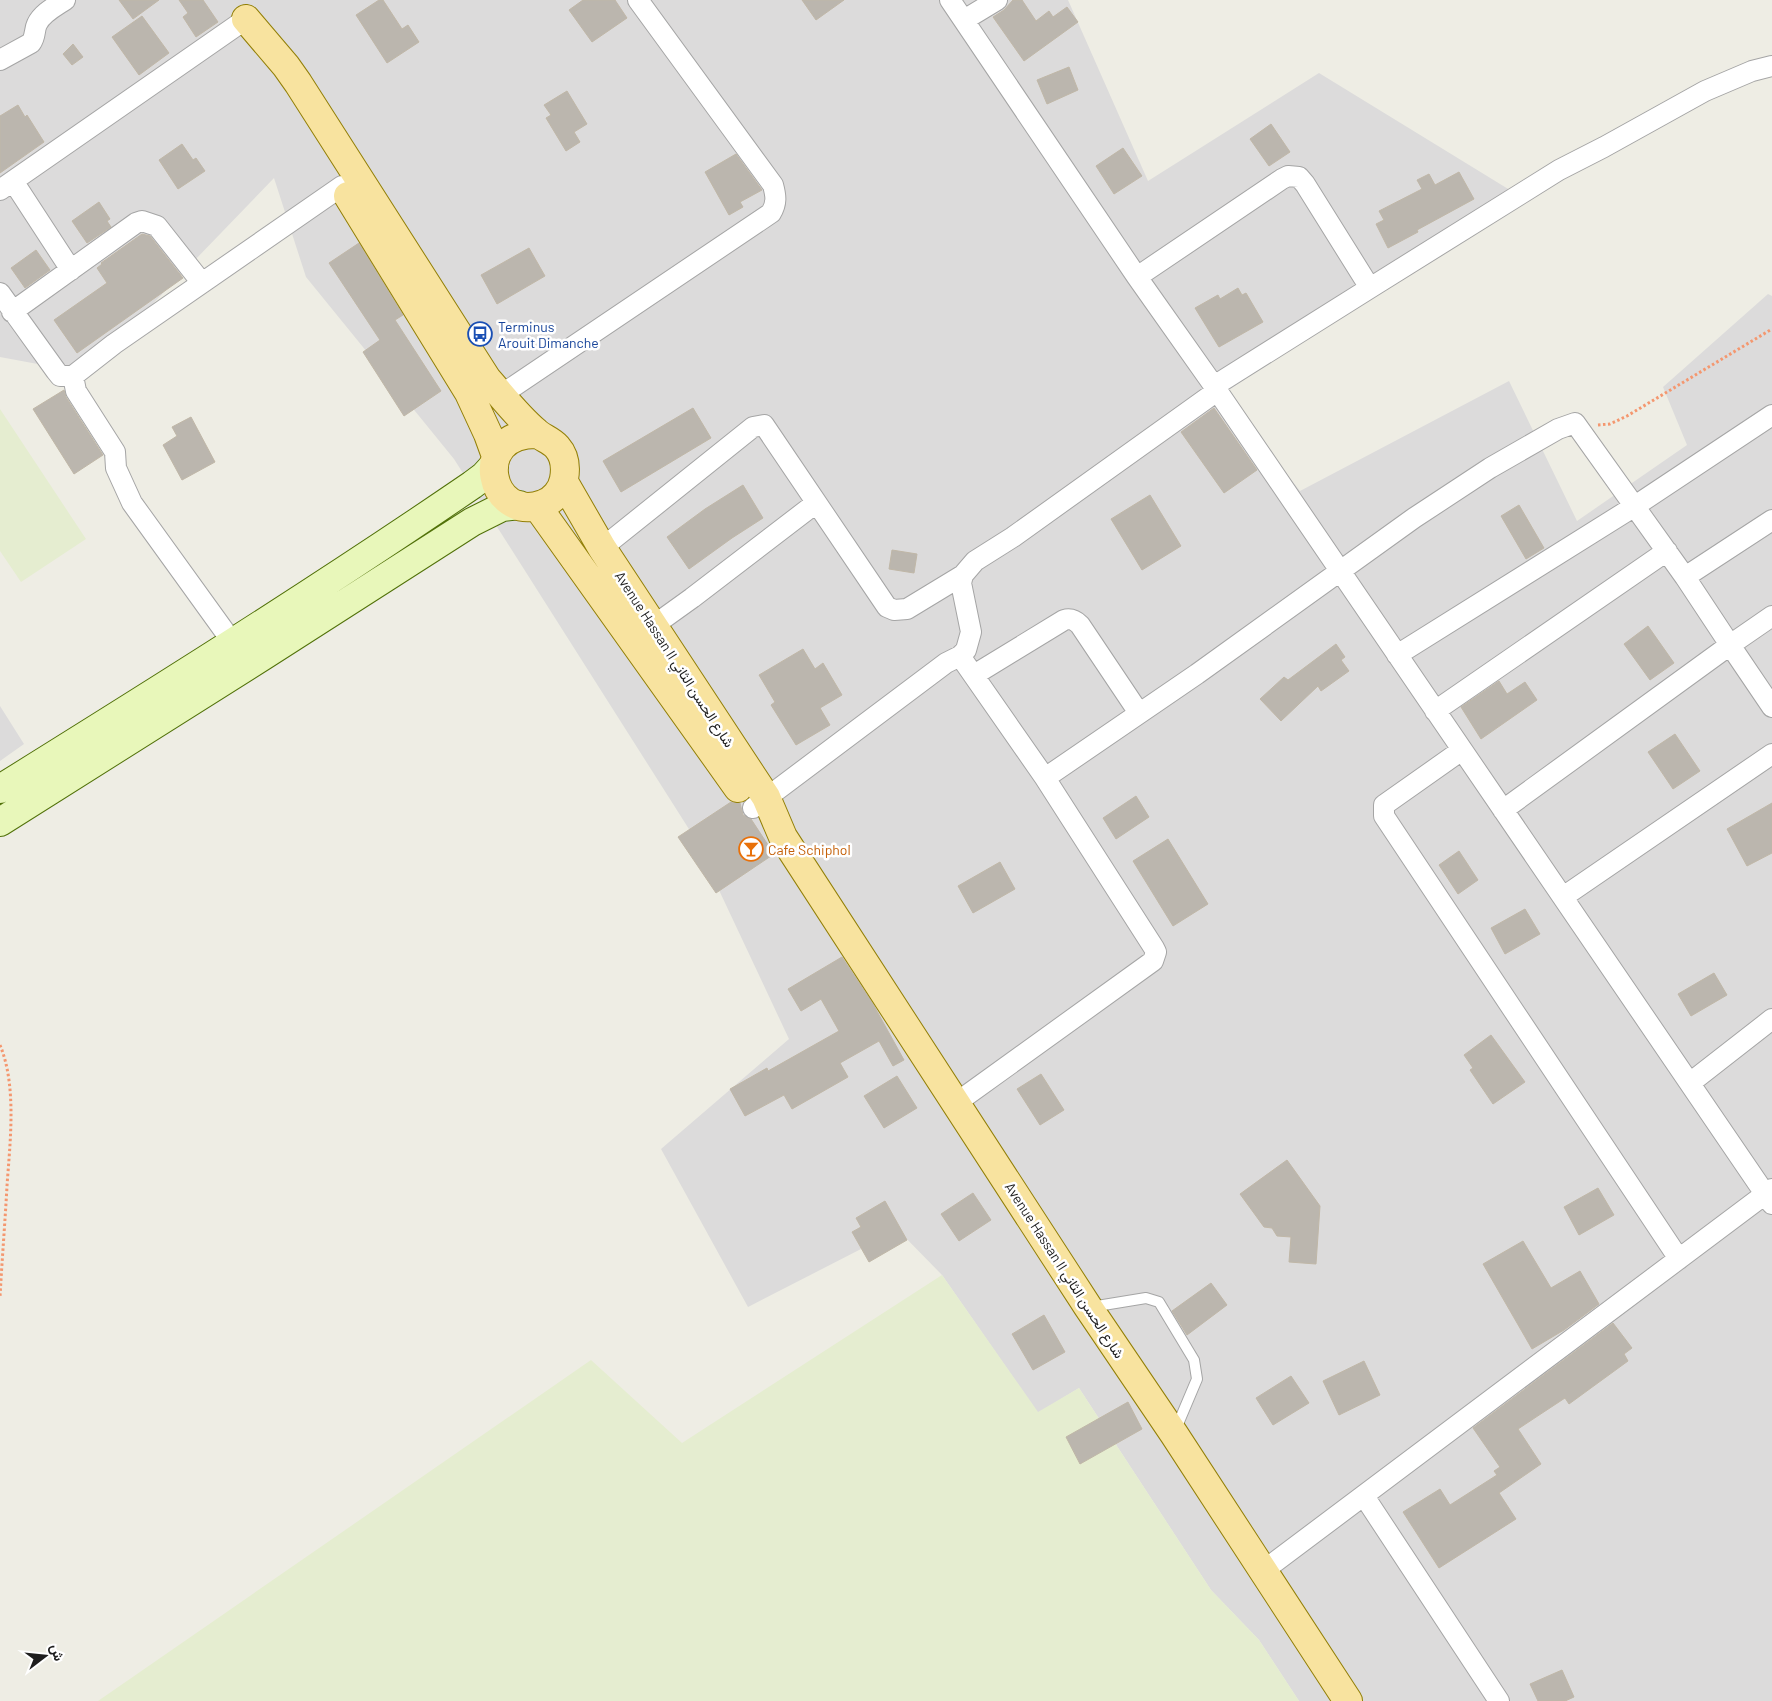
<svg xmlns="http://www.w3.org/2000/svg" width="1772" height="1701" viewBox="0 0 1772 1701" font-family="Barlow,Vazirmatn,sans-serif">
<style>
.residential{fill:#dcdbdb}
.farmland{fill:#e5edd0}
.building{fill:#bbb6ae;stroke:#c0b7a7}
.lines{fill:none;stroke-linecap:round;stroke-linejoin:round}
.lane-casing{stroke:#a5a5a5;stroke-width:12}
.street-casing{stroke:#a5a5a5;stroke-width:22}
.secondary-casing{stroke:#517109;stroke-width:30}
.primary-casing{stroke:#927f06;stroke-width:30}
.path{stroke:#f4976f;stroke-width:3;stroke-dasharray:2.5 2.5;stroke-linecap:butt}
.lane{stroke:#fff;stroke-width:10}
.street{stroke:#fff;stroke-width:20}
.secondary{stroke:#e8f7ba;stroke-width:28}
.primary{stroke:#f8e39f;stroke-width:28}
.labels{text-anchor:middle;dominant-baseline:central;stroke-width:5;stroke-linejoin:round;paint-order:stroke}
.transit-label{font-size:14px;fill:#164399;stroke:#fff;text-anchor:start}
.street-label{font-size:14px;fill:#1e1e1e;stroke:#fff}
.food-label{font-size:14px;fill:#c56008;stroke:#fff;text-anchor:start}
</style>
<rect width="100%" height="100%" fill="#eeede4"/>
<!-- residential -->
<path class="residential" d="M 0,0 L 1068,0 L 1148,181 L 1319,73 L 1518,195 L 1223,394 L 1300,491 L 1509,381 L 1577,521 L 1687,445 L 1663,387 L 1768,294 L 1772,296 L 1772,1701 L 1299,1701 L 1259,1640 L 1211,1590 L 1079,1388 L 1038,1413 L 942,1275 L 898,1230 L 748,1307 L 661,1149 L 789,1039 L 694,837 L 454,459 L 306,277 L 274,178 L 86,373 L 0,357 Z
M 0,706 L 24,744 L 0,761 Z"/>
<!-- farmland -->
<path class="farmland" d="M 0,409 L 86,539 L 21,582 L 0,551 Z
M 942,1275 L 1038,1412 L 1079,1388 L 1211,1590 L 1259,1640 L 1299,1701 L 98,1701 L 591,1360 L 682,1443 Z"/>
<!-- building -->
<path class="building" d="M 119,0 L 159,0 L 133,19 Z
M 179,0 L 203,0 L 218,22 L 196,37 L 183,17 L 188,13 Z
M 379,0 L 383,0 L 402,29 L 408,25 L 419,42 L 387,63 L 356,15 Z
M 583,0 L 615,0 L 627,18 L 592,42 L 569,10 Z
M 802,0 L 844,0 L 816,20 Z
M 1013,0 L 1022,0 L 1036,21 L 1049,11 L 1053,17 L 1067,7 L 1078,22 L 1024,61 L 993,17 L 1004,10 Z
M 142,16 L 169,53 L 139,75 L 112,37 Z
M 73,44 L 83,57 L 72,65 L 63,54 Z
M 1069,67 L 1078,90 L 1047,104 L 1037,80 Z
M 567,91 L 587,124 L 574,132 L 580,142 L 566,151 L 546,118 L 551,115 L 544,105 Z
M 18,105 L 25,117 L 27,115 L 44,142 L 0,173 L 0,116 Z
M 1271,124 L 1290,152 L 1269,166 L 1250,139 Z
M 182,144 L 193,160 L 196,158 L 205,171 L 178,189 L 159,160 Z
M 1123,148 L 1142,176 L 1114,194 L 1096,166 Z
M 736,154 L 762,190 L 740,202 L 743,207 L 729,215 L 705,172 Z
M 1459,172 L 1474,199 L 1417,230 L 1418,232 L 1388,248 L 1376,224 L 1384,220 L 1379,211 L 1422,189 L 1417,180 L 1429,174 L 1435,185 Z
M 99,202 L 110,219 L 107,221 L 111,227 L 87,243 L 72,221 Z
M 142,234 L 150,236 L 183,278 L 77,353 L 54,320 L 107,283 L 97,268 L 102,264 L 101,263 Z
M 359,243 L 403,315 L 395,320 L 441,391 L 404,416 L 363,352 L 380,340 L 329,263 Z
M 529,248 L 545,276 L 497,304 L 481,275 Z
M 36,250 L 50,270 L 25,288 L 11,268 Z
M 1238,288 L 1242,295 L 1246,293 L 1263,322 L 1219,347 L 1195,308 L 1218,295 L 1220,299 Z
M 64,390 L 66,397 L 103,455 L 74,474 L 33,409 Z
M 693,408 L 711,438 L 621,492 L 603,461 Z
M 1214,408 L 1257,470 L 1224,493 L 1181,432 Z
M 191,417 L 215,462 L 182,480 L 163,445 L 177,436 L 172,427 Z
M 743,485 L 763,518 L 732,538 L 689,569 L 667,537 L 705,509 Z
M 1150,495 L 1181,546 L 1142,570 L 1111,519 Z
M 1519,505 L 1544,548 L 1526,559 L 1501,516 Z
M 892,550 L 917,554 L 914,573 L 889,569 Z
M 1648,626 L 1674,663 L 1650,680 L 1624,644 Z
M 1336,644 L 1345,657 L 1341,660 L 1349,671 L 1321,691 L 1318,686 L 1281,721 L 1260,699 L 1284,677 L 1288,680 Z
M 803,649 L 815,669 L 823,663 L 842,695 L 820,708 L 830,725 L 796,745 L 771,705 L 775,702 L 759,675 Z
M 1499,681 L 1507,694 L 1525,682 L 1537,700 L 1481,739 L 1461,707 Z
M 1675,734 L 1700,771 L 1673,789 L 1648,752 Z
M 1136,796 L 1149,817 L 1116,839 L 1103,818 Z
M 731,802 L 740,803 L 743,815 L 751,819 L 774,854 L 716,893 L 678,837 Z
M 1772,803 L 1772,853 L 1747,866 L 1727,829 Z
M 1168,839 L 1208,904 L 1173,926 L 1133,861 Z
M 1459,851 L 1478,880 L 1458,894 L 1439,865 Z
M 1000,862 L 1015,889 L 973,913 L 958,886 Z
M 1525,909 L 1540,934 L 1505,954 L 1491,928 Z
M 842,957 L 873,1004 L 904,1060 L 893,1066 L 879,1041 L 840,1063 L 848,1077 L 792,1109 L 784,1095 L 745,1116 L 730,1089 L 767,1068 L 768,1071 L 839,1031 L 821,999 L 801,1011 L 788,989 Z
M 1714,973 L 1727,995 L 1691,1016 L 1678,994 Z
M 1491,1035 L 1525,1082 L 1493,1104 L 1470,1070 L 1473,1068 L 1464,1055 Z
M 1041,1074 L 1064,1110 L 1040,1125 L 1017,1089 Z
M 897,1076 L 917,1108 L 884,1128 L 864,1096 Z
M 1287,1160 L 1320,1206 L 1316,1264 L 1289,1262 L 1291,1237 L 1277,1236 L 1272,1228 L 1264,1227 L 1240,1194 Z
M 1598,1188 L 1614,1215 L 1579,1235 L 1564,1207 Z
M 973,1193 L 991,1220 L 959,1241 L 941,1214 Z
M 885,1201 L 907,1240 L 869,1262 L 852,1232 L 861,1227 L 856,1218 Z
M 1523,1241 L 1551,1288 L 1580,1271 L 1599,1304 L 1564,1330 L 1532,1349 L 1483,1264 Z
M 1211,1283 L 1227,1305 L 1187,1335 L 1172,1311 Z
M 1044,1315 L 1065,1352 L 1033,1370 L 1012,1334 Z
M 1613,1323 L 1632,1348 L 1624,1354 L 1628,1361 L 1569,1404 L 1565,1398 L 1518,1429 L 1541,1464 L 1499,1493 L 1516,1519 L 1439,1568 L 1403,1512 L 1440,1489 L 1450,1505 L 1497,1475 L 1494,1471 L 1500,1467 L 1473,1428 Z
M 1364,1361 L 1380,1395 L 1339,1415 L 1323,1381 Z
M 1291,1376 L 1309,1403 L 1273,1425 L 1256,1398 Z
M 1128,1402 L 1142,1429 L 1080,1464 L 1066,1437 Z
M 1562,1670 L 1574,1697 L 1565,1701 L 1538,1701 L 1530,1684 Z"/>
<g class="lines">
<!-- lane casing -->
<g class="lane-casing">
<path id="lane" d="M 1091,1307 L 1146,1298 L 1159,1302 L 1194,1360 L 1197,1379 L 1175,1431"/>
</g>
<!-- street casing -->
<g class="street-casing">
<path id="street" d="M 950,0 L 1137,277 L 1214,386 L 1772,1204
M 964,20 L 997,0
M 0,60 L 31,43 C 36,36 34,30 37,24 C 42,13 56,6 65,0
M 13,181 L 71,270
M 0,190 L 246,19
M 1137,277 L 1282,179 L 1288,176 L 1299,177 L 1305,184 L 1370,288 L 1214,386
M 1370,288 L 1559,170 L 1604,147 L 1705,91 L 1752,71 L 1772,66
M 0,293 L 56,371 L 60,376 L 73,376 L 114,344 L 342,186
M 12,312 L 136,223 L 142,221 L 157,226 L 202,283
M 73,376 L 76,391 L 115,452 L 116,468 L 132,503 L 233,643
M 501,395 L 771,213 C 777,203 776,196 773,185 L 638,0
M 602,548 L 753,427 L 764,425 L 887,607 L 894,610 L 907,609 L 963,575
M 1685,577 L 1772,520
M 653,626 L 692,598 L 816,503
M 1397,655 L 1635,506 L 1772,415
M 960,656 L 966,650 L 971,632 L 961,583 L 963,575 L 975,561 L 1013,537 L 1217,391
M 974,675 L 1064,620 C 1071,618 1075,620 1080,625 L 1139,713
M 1435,711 L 1667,551
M 1462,750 L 1384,805 L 1384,816 L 1679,1259
M 753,808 L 946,663 L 960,656 L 1045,778 L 1197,674 L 1414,518 L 1490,468 L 1558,429 L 1575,423 L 1685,577 L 1730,645 L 1772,616
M 1503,810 L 1730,645 L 1772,707
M 1563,897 L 1772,754
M 1690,1083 L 1772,1019
M 956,1103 L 1153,961 L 1156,952 L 1154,948 L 1045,778
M 1364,1496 L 1499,1701
M 1263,1571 L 1772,1189"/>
</g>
<!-- secondary casing -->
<g class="secondary-casing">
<path id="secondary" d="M 0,789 C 159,690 317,591 472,485 L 484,476 L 494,465
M 0,822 L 263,656 L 472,522 L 502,507 L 519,505"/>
</g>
<!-- primary casing -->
<g class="primary-casing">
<path id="primary" d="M 246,19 L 286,66 L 298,83 L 487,379 C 503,397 517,416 536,432 C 542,438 551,440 557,447 C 565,456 566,468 564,479 C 562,490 554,500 543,504 C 490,525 468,432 538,434
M 348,196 L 469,393 L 488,434 L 496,456
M 564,482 L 602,548 L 766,797 L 783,837 L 1088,1307 L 1174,1434 L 1348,1701
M 537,506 L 738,788"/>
</g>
<!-- path -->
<path class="path" d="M 1598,425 L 1610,424 L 1627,416 L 1772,329
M 0,1045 C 17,1086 10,1142 7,1186 C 5,1223 2,1260 0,1297"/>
<!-- lane -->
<use href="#lane" class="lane"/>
<!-- street -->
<use href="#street" class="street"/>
<!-- secondary -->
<use href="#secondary" class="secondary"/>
<!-- primary -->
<use href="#primary" class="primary"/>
</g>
<!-- icons -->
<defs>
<g id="bus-ring" transform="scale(1.25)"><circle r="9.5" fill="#fff" stroke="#1a4fb4" stroke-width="1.5"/><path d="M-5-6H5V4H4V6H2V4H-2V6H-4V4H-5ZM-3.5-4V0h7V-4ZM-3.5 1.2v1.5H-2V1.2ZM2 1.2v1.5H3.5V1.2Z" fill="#1a4fb4"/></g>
<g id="bar-ring" transform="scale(1.25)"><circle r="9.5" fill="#fff" stroke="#e8710a" stroke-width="1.5"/><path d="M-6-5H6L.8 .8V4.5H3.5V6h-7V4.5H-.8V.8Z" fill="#e8710a"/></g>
</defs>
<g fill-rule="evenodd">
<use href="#bus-ring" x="480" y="334"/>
<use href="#bar-ring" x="751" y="849"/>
</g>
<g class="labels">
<!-- transit labels -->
<g class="transit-label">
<text x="498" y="326">Terminus<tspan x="498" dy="16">Arouit Dimanche</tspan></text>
</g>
<!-- street labels -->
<g class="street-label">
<text transform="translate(675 659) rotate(57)">Avenue Hassan II شارع الحسن الثاني</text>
<text transform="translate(1065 1270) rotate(57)">Avenue Hassan II شارع الحسن الثاني</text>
</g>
<!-- food labels -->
<g class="food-label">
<text x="768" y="849">Cafe Schiphol</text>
</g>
</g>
<!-- north arrow -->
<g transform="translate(45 1656) rotate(74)" stroke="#ffffff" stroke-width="4" paint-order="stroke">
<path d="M0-4L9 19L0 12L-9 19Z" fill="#1e1e1e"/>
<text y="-8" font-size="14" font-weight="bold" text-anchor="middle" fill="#1e1e1e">ش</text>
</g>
</svg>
